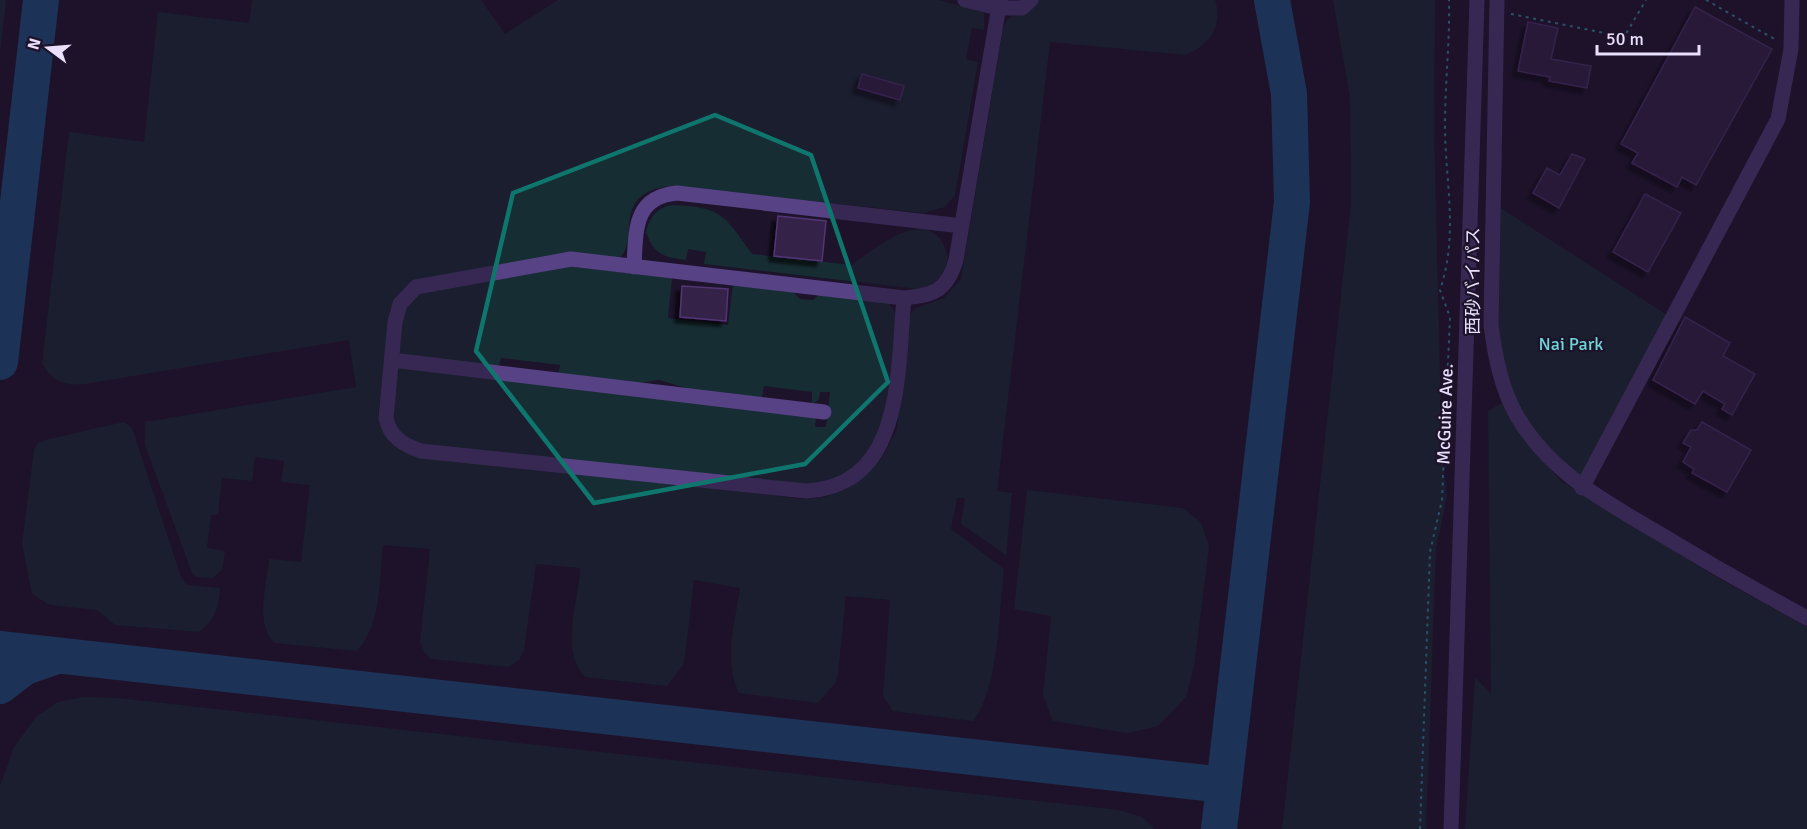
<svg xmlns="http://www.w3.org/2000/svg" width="1807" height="829" viewBox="0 0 1807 829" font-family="Signika,'Noto Sans JP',sans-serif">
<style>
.green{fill:#172d34}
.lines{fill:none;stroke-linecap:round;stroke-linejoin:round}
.taxiway{stroke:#1c598c;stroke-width:36}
.building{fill:#34214a;stroke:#523574;stroke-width:1.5;filter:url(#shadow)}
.path{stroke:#3b9bb4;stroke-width:2;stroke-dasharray:3 4.5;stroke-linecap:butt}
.minor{stroke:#574285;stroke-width:15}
.marked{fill:none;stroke:#0f766e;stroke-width:4.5;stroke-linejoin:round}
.labels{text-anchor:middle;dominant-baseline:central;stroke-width:4.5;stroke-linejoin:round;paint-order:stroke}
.street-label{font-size:18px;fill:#eadffc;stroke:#1d132a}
.park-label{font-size:18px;fill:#6fd6d8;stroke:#1d132a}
</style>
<defs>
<filter id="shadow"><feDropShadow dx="-5.5" dy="5.5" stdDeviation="1.5" flood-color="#0009"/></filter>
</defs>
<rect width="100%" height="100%" fill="#1d132a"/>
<!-- green -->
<path class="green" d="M 0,0 L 6,0 L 0,53 Z
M 252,0 L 481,0 L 505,34 L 558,0 L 939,0 L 984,13 L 984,30 L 972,28 L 966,59 L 978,62 L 955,195 L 945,207 L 924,213 L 670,186 C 610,193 640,241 620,257 L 415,283 L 402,290 L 390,309 L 378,418 L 390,443 L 401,451 L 414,455 L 803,499 L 824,497 L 845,490 L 880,460 L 889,445 L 897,429 L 909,317 L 914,309 L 944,298 L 961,279 L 1003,28 L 1008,19 L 1038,0 L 1215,0 C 1223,25 1210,45 1186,55 L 1050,42 L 997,491 L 1012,493 L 1006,555 L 961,524 L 965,498 L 957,498 L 951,529 L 1004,569 C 999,610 999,689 973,721 L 893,711 L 883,696 L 890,600 L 846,596 L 838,673 L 835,683 L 818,703 L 739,693 C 723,659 735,623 740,588 L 694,580 L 685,656 L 683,665 L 667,686 L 585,677 C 559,648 579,603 580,568 L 536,564 L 524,650 L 519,660 L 509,667 L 431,659 L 424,652 L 420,642 L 430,549 L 383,545 C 379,581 382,623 357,651 L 275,643 C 254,625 267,584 269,559 L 301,562 L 310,485 L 281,482 L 284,461 L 255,457 L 252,481 L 222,478 L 218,514 L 211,515 L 207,548 L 225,551 L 222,570 L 213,578 L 196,577 L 192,573 L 145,445 L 145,422 L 356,387 L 349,340 L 85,384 C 65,386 52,382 42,363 L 69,132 L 144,142 L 158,12 L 249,23 Z
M 1333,0 L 1435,0 L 1434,129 L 1442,458 L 1447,497 L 1436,549 L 1426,829 L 1282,829 L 1351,204 L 1350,97 Z
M 1493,203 L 1672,318 L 1582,488 L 1540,446 L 1495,357 Z
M 673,205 C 722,207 725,216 752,254 L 852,265 C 878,245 936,199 948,259 C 943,275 936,286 918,289 L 704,264 L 706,252 L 688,249 L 686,260 C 664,257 654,255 646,232 C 650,217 657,207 673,205 Z
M 569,266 L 672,278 L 668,318 L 728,325 L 733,284 L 793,292 L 800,299 L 813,300 L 821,293 L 888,302 L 896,313 C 891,365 896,428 856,466 C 846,476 831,480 818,485 L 412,444 L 393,427 L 396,370 L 399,368 L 816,417 L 815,427 L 826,427 L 830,392 L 820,392 L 819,399 L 812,405 L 812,392 L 764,386 L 762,398 L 693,390 L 659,380 L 634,384 L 558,376 L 560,365 L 501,358 L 499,366 L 400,356 L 397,351 C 401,327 400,304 423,292 Z
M 1504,402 L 1524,440 L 1561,481 L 1718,578 L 1807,627 L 1807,829 L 1465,829 L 1475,677 L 1491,694 L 1488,411 Z
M 124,422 L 132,428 L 181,577 L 187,585 L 220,588 C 218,609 216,619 199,632 L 115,625 L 97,610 L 50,605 L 32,594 L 22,543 L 34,450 L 38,443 L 49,439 Z
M 1027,490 L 1183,508 L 1201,523 L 1209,546 L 1194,666 L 1186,697 L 1158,726 L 1128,733 L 1053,721 L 1043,695 L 1051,616 L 1014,609 Z
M 83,697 L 118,698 L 1119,810 L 1142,817 L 1155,829 L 0,829 L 0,786 L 14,747 L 37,716 L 58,702 Z"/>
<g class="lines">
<!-- taxiway -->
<path class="taxiway" d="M 0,362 L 41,0
M 0,649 L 1224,785
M 0,686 L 25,667 L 57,656
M 1219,829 L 1292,202 L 1289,94 L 1272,0"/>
</g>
<!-- building -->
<path class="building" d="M 1695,7 L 1772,49 L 1696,185 L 1682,177 L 1677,187 L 1632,163 L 1638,153 L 1621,144 Z
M 1528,22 L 1558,28 L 1551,59 L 1591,66 L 1587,88 L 1549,81 L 1550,77 L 1518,71 Z
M 862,74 L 904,86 L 900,100 L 858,88 Z
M 1572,154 L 1585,159 L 1559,208 L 1533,193 L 1547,168 L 1560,175 Z
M 1645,194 L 1681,213 L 1648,272 L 1613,252 Z
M 778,216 L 826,221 L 822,261 L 774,256 Z
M 682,286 L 728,289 L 726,321 L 680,317 Z
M 1685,317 L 1730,343 L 1723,356 L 1755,374 L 1732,415 L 1722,409 L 1725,404 L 1703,391 L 1695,404 L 1653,380 Z
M 1702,422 L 1751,450 L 1727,492 L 1692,473 L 1694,469 L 1683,462 L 1691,447 L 1683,443 L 1691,430 L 1697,430 Z"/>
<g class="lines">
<!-- path -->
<path class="path" d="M 1706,0 L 1776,40
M 1511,14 L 1624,37 L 1646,0
M 1420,829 L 1430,552 L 1442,500 L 1450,317 L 1440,290 C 1459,233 1445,183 1445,125 C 1445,83 1450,41 1449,0"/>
<!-- minor -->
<path class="minor" d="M 965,0 L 998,8 L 1022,8 L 1031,0
M 1497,0 L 1491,325 C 1495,356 1501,388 1517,416 C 1550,473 1606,502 1660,534 C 1708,563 1757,591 1807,618
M 634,267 C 636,231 633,197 677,193 L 962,226
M 904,298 C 897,370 905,486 806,491 L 421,451 C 404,445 390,438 386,418 L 395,322 L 400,304 L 416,287 L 571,259 L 904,298 C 934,295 947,291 956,260 L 1000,0
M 392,360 L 824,412
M 1582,488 L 1778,119 L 1791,49 L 1792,0
M 1451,829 L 1477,0"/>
</g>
<!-- marked area -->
<path d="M0 0H1807V829H0ZM 715,115 L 811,155 L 888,382 L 805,464 L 594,503 L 476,351 L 513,193 Z" fill="#1d132a" fill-opacity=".55" fill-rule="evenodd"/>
<path class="marked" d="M 715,115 L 811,155 L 888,382 L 805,464 L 594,503 L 476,351 L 513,193 Z"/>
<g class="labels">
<!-- street labels -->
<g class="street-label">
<text transform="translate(1473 281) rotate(-90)">西砂バイパス</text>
<text transform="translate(1445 414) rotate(-88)">McGuire Ave.</text>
</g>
<!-- park labels -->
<g class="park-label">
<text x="1571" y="344">Nai Park</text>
</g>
</g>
<!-- north arrow -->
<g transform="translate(48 48) rotate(286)" stroke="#1d132a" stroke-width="4.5" paint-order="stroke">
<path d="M0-4.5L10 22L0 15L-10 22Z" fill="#eadffc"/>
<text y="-9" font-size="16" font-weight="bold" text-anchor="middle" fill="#eadffc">N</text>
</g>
<!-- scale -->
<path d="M1597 45v9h102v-9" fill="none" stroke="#eadffc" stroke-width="3"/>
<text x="1606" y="45" font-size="18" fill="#eadffc" stroke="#1d132a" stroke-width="4.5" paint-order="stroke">50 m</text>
</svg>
